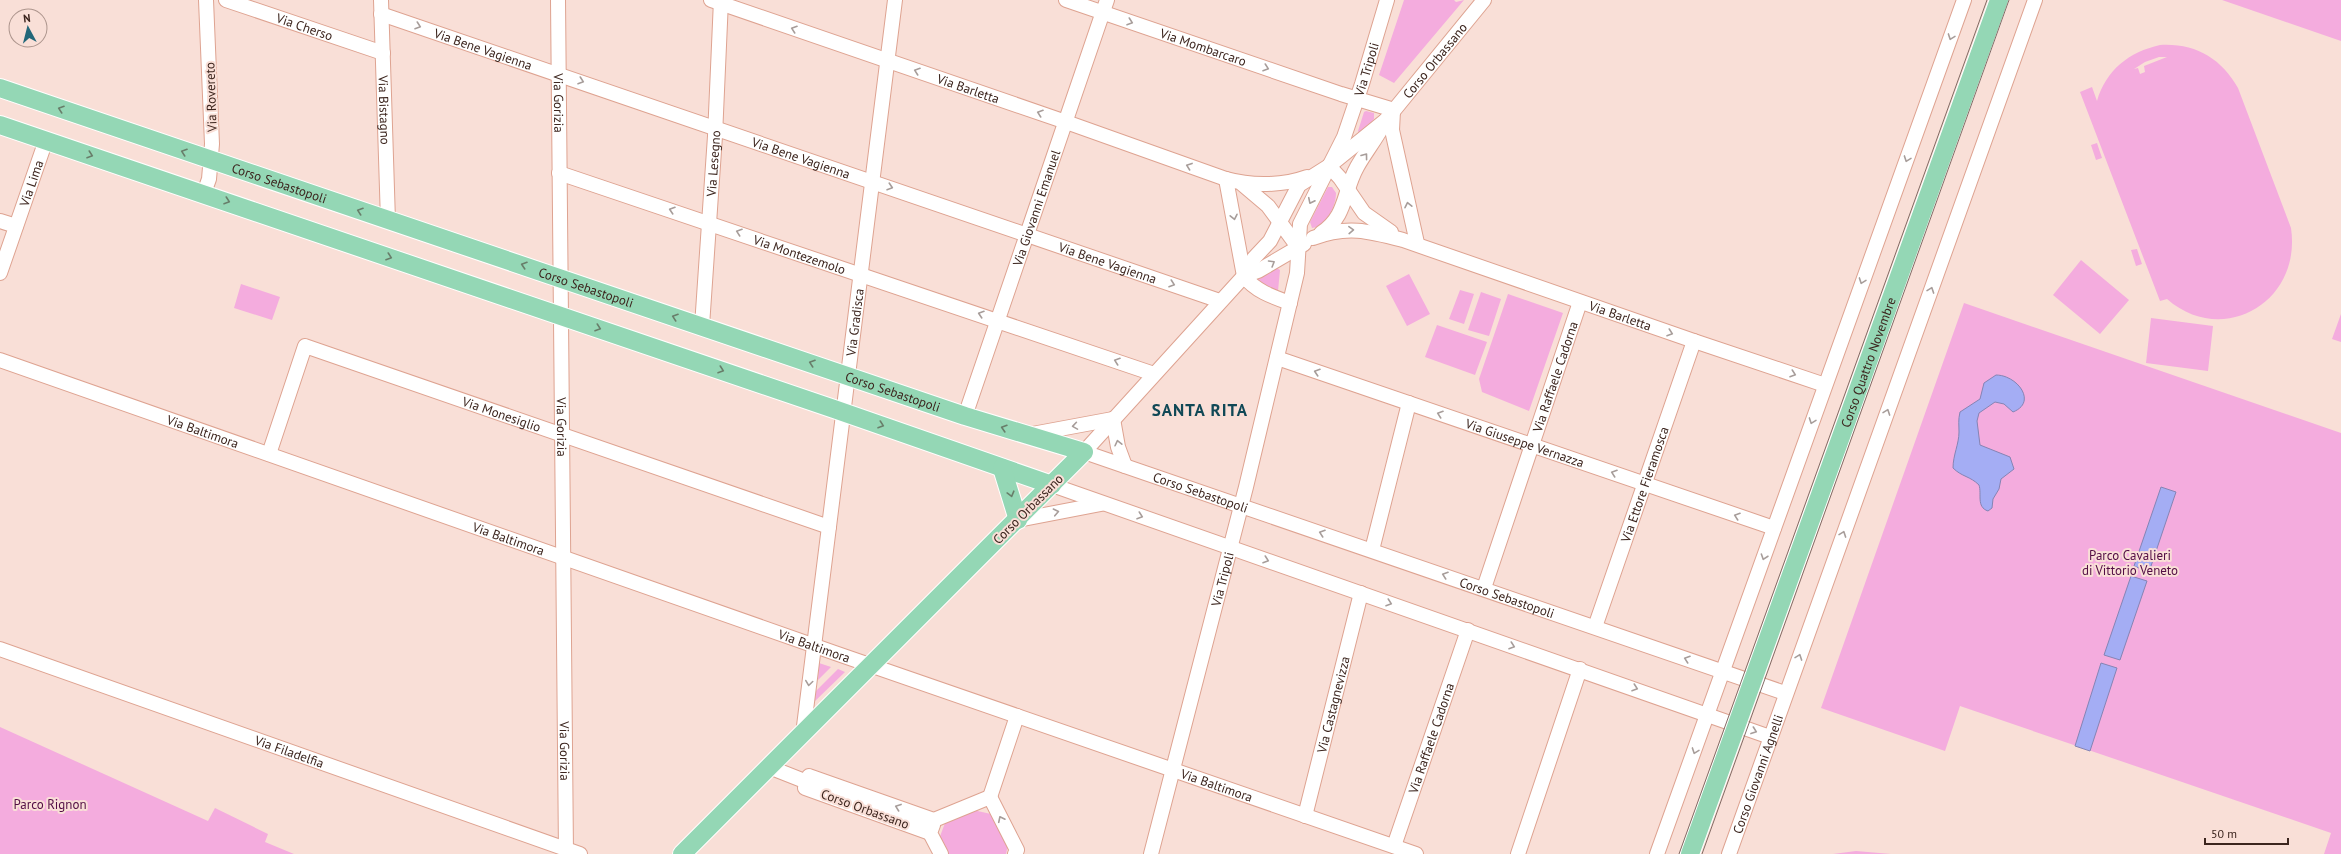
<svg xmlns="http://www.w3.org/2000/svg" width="2341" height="854" viewBox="0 0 2341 854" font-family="'PT Sans',sans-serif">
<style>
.green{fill:#f4acde;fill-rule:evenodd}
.water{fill:#a4adf4;stroke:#8584b4}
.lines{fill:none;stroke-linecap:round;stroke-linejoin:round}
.minor-casing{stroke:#dea391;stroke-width:16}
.major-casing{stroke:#fff;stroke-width:20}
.minor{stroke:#fff;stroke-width:14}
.major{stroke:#94d7b5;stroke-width:18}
.tram{stroke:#826a63;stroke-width:1}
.oneway{stroke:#a79d9a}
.oneway2{stroke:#687e6a}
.labels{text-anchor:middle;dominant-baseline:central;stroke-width:4;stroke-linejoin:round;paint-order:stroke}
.street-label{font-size:13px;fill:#3c251e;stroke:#f9dfd7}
.park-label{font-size:13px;fill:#530d45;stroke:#f9dfd7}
.district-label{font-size:17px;font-weight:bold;letter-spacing:1px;fill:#104856;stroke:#f9dfd7}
</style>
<rect width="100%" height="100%" fill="#f9dfd7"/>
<!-- green -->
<path class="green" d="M 1404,0 L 1454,0 L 1456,2 L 1464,0 L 1394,83 L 1379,75 Z
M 2222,0 L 2341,0 L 2341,41 Z
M 2160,45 C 2195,43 2221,58 2238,88 L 2291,228 C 2302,302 2223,348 2167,299 L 2160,301 L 2080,92 L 2092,87 L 2097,101 C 2106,70 2129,52 2160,45 ZM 2159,57 L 2167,57 L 2144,66 L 2145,72 L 2140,74 L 2138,68 L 2134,69 L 2145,62 Z
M 1366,111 L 1374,113 L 1374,119 L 1363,133 L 1359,133 L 1358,131 L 1364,112 Z
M 2097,143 L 2102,158 L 2096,160 L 2091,145 Z
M 1328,187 L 1332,187 L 1336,193 C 1336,207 1326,226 1312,228 L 1310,222 Z
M 2137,249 L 2142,264 L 2136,266 L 2131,250 Z
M 2081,260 L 2129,300 L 2100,334 L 2053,295 Z
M 1275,267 L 1280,270 L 1278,291 L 1258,284 L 1257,280 Z
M 1409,274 L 1430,314 L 1407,326 L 1386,286 Z
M 241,284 L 280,297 L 272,320 L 234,308 Z
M 1460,290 L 1474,294 L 1464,324 L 1449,319 Z
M 1481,292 L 1501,299 L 1489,336 L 1468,330 Z
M 1508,294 L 1563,313 L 1529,411 L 1482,392 L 1479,379 Z
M 1964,303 L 2341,433 L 2341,854 L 2324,854 L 2331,833 L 1960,706 L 1945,751 L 1821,708 Z
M 2341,314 L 2341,342 L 2332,339 Z
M 2151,318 L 2213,326 L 2208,371 L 2146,363 Z
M 1437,325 L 1487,342 L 1475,375 L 1425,357 Z
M 819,663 L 831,667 L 818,680 Z
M 838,669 L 845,672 L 812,704 L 815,692 Z
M 0,727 L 208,821 L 215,808 L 268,834 L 265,842 L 294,854 L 0,854 Z
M 973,810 L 991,814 L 1008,845 L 1006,854 L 946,854 L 939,839 L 945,823 Z
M 1856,851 L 1891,854 L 1833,854 Z"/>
<!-- water -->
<path class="water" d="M 1996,375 C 2017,375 2038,402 2013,412 L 2004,404 L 1995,402 L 1979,413 L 1977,421 L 1980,445 L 2010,457 L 2014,469 L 2001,479 L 1999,489 L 1993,499 L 1992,508 L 1988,511 C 1976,507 1982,494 1979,485 C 1970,476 1962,477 1953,468 C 1953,455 1959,444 1959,432 C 1959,425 1958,420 1960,412 L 1980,399 L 1984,383 Z
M 2161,487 L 2176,492 L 2149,572 L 2134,566 Z
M 2131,576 L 2147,581 L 2120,660 L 2104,655 Z
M 2101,663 L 2117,668 L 2090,751 L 2075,746 Z"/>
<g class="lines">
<!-- minor casing -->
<g class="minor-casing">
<g id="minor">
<path id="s1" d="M 226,0 L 383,53"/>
<path id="s2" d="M 381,0 L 388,221"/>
<path id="s3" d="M 558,0 L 566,854"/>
<path id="s4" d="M 711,0 L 1066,122 L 1226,179 C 1251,186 1282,186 1307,177"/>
<path id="s5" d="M 1066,0 L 1341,94 L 1394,110"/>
<path id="s6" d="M 381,14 L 1220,301"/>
<path d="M 1393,111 L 1392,130 L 1417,243"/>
<path id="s7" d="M 1386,120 L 1329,166 L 1299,185 L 1270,241 L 1254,258 L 1244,276 L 1084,452 L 1785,693"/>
<path d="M 1329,166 L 1340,178 L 1364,213 L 1391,232"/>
<path id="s8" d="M 559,173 L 1154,374"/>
<path d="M 1226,179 L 1244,276 C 1255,291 1273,297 1290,303"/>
<path d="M 1242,184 L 1268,206 L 1298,247"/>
<path d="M 204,193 L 209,179 L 212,144 L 206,0"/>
<path d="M 0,221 L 16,226"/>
<path id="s9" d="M 1321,233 C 1347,216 1343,192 1357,167 C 1366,151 1377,138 1386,120 L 1484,0"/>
<path id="s10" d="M 1313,238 C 1347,225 1369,231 1403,240 L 1694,341 L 1825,385"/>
<path id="s11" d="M 0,273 L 46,140"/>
<path d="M 1244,276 L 1258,271 L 1304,244"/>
<path id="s12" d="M 702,326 L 715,136 L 721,0"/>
<path id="s13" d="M 1277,358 L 1774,528"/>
<path id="s14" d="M 0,360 L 835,653 L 1416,854"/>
<path id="s15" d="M 965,416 L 1107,0"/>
<path d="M 1113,419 L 1118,447 L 1125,466"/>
<path d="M 1027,435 L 1113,419"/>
<path id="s16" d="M 269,454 L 305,346 L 829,527"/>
<path d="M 1052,485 L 1770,737"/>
<path d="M 1018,520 L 1101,504"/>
<path d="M 1372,550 L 1409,403"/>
<path id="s17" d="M 1484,588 L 1580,302"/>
<path id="s18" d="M 1595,627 L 1694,341"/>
<path id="s19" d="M 0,649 L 580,854"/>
<path id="s20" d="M 803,734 L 895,0"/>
<path d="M 769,767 L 807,782"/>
<path d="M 990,797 L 1017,716"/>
<path id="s21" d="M 1305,816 L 1361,593"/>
<path d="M 933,825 L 930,833 L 941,854"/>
<path d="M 930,833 L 805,788 L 809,776 L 934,820 L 990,797 L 1017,850 L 1015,854"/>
<path id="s22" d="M 1394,846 L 1468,630"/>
<path id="s23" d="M 1151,854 L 1246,487 L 1297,273 L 1300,224 L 1344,137 L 1362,84 L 1387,0"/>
<path d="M 1518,854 L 1580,669"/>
<path d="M 1657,854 L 1964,0"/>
<path id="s24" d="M 1729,854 L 2035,0"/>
</g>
</g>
<!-- major casing -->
<g class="major-casing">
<g id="major">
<path id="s25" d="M 0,88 L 965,416 L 1084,452 L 682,854"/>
<path d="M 0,125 L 834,409 L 1052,485"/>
<path d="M 1002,468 L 1018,520"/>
<path id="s26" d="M 1690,854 L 1999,0"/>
</g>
</g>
<!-- minor -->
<use href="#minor" class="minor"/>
<!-- major -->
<use href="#major" class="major"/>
<!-- tram -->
<path class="tram" d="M 1679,854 L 1987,0
M 1702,854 L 2009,0"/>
</g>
<!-- one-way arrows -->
<defs><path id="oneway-chevron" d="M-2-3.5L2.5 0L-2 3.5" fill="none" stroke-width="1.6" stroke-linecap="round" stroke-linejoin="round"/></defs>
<g class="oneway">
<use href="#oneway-chevron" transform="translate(1130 22) rotate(19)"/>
<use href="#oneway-chevron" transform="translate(418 26) rotate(19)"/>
<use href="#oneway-chevron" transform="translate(794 29) rotate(-161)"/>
<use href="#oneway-chevron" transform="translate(1951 37) rotate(110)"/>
<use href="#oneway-chevron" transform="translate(1266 68) rotate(19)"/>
<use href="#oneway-chevron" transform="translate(917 71) rotate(-161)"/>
<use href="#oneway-chevron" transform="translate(581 81) rotate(19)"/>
<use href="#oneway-chevron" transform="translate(1040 113) rotate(-161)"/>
<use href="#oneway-chevron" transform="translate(1365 156) rotate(-53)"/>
<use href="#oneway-chevron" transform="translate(1907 159) rotate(110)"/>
<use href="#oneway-chevron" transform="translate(1189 166) rotate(-160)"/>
<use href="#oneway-chevron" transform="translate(890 187) rotate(18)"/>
<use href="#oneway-chevron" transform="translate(1311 201) rotate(116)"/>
<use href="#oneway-chevron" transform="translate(1408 205) rotate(-102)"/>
<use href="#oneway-chevron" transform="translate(672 210) rotate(-162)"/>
<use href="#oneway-chevron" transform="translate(1234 217) rotate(78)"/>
<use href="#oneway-chevron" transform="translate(1351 230) rotate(-2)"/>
<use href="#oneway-chevron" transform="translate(739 232) rotate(-161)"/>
<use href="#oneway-chevron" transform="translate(1272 263) rotate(-31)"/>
<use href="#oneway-chevron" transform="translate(1862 281) rotate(110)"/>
<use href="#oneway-chevron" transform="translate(1172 284) rotate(19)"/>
<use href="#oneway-chevron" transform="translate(1931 290) rotate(-70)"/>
<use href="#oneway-chevron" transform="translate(981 314) rotate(-162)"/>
<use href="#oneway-chevron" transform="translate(1670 333) rotate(19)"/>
<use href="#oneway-chevron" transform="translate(1117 361) rotate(-161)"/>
<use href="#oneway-chevron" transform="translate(1317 372) rotate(-162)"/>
<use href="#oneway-chevron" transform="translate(1793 374) rotate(19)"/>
<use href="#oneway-chevron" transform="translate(1887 412) rotate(-70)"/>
<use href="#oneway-chevron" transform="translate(1440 414) rotate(-161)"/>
<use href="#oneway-chevron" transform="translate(1812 421) rotate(110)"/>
<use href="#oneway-chevron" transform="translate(1075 426) rotate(171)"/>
<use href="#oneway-chevron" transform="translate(1118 443) rotate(-103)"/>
<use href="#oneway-chevron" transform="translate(1614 473) rotate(-161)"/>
<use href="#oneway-chevron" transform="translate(1056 512) rotate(-12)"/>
<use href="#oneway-chevron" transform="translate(1140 516) rotate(19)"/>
<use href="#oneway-chevron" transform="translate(1737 516) rotate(-161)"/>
<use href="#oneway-chevron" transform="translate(1322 533) rotate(-161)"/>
<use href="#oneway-chevron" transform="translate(1843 534) rotate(-70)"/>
<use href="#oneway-chevron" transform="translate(1764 557) rotate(109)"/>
<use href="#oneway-chevron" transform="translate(1266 560) rotate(19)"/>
<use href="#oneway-chevron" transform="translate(1445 575) rotate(-161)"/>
<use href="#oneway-chevron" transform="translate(1389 603) rotate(19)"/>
<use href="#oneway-chevron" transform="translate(1512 646) rotate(19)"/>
<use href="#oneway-chevron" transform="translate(1799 657) rotate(-70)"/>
<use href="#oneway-chevron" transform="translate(1687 659) rotate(-161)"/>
<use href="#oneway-chevron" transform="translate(809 683) rotate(98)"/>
<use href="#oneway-chevron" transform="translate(1635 688) rotate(19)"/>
<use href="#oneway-chevron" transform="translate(1754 731) rotate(20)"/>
<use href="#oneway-chevron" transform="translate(1695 751) rotate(110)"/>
<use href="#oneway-chevron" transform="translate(898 807) rotate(-160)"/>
<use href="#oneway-chevron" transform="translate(1001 819) rotate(-116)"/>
</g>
<g class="oneway2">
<use href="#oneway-chevron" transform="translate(61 109) rotate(-161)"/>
<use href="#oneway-chevron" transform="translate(184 152) rotate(-161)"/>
<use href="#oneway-chevron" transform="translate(90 155) rotate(19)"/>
<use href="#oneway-chevron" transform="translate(227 201) rotate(19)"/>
<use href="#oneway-chevron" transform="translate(360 211) rotate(-161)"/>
<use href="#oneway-chevron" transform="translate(389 257) rotate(19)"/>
<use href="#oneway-chevron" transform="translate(524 265) rotate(-162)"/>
<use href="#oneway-chevron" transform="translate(675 317) rotate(-161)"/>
<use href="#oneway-chevron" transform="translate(598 328) rotate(19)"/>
<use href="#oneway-chevron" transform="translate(812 363) rotate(-161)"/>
<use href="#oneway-chevron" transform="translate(721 370) rotate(19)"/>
<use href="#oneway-chevron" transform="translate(881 425) rotate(19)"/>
<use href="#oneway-chevron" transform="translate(1004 428) rotate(-163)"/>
<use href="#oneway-chevron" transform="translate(1011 494) rotate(75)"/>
</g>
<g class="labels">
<!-- street labels -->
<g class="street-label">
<text stroke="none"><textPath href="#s1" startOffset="83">Via Cherso</textPath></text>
<text stroke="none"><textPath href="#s5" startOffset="145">Via Mombarcaro</textPath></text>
<text stroke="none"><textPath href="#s6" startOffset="108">Via Bene Vagienna</textPath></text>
<text stroke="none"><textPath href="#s9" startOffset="209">Corso Orbassano</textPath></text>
<text stroke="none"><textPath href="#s23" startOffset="817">Via Tripoli</textPath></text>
<text stroke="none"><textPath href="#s4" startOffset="272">Via Barletta</textPath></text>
<text transform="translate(211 97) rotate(-92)">Via Rovereto</text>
<text stroke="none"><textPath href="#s3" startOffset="103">Via Gorizia</textPath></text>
<text stroke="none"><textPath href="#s2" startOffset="110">Via Bistagno</textPath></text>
<text stroke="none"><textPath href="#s6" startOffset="444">Via Bene Vagienna</textPath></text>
<text stroke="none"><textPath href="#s12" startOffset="163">Via Lesegno</textPath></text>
<text stroke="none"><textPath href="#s11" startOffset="95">Via Lima</textPath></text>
<text stroke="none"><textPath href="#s25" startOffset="295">Corso Sebastopoli</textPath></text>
<text stroke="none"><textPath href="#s15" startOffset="220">Via Giovanni Emanuel</textPath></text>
<text stroke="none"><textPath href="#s8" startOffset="254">Via Montezemolo</textPath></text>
<text stroke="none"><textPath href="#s6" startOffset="768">Via Bene Vagienna</textPath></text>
<text stroke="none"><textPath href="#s25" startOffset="619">Corso Sebastopoli</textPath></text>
<text stroke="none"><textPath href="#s10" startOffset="322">Via Barletta</textPath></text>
<text stroke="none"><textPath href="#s20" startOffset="415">Via Gradisca</textPath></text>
<text stroke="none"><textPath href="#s26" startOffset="523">Corso Quattro Novembre</textPath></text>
<text stroke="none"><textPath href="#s17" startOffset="223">Via Raffaele Cadorna</textPath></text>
<text stroke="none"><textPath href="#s25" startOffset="943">Corso Sebastopoli</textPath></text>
<text stroke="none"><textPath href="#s16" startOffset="322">Via Monesiglio</textPath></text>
<text stroke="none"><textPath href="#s3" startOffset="427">Via Gorizia</textPath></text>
<text stroke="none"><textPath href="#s14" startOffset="215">Via Baltimora</textPath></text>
<text stroke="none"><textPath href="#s13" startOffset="262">Via Giuseppe Vernazza</textPath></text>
<text stroke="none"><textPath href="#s18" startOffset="151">Via Ettore Fieramosca</textPath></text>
<text stroke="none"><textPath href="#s7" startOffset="577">Corso Sebastopoli</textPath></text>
<text transform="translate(1028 509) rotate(-45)">Corso Orbassano</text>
<text stroke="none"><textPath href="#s14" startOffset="539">Via Baltimora</textPath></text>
<text stroke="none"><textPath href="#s23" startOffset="284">Via Tripoli</textPath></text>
<text stroke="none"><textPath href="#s7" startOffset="901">Corso Sebastopoli</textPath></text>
<text stroke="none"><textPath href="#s14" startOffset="863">Via Baltimora</textPath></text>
<text stroke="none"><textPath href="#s21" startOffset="115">Via Castagnevizza</textPath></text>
<text stroke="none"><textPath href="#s22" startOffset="114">Via Raffaele Cadorna</textPath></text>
<text stroke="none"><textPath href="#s19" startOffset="307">Via Filadelfia</textPath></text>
<text stroke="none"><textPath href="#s3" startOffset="751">Via Gorizia</textPath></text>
<text stroke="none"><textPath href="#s24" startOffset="85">Corso Giovanni Agnelli</textPath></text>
<text stroke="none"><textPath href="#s14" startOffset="1289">Via Baltimora</textPath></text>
<text transform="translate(865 809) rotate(20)">Corso Orbassano</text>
</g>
<!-- park labels -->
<g class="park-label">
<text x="2130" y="555">Parco Cavalieri<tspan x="2130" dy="15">di Vittorio Veneto</tspan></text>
<text x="50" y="804">Parco Rignon</text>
</g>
<!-- district labels -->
<g class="district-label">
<text x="1200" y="410">SANTA RITA</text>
</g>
</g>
<!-- north arrow -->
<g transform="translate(28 28) rotate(353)"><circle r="19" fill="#f9dfd7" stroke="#ad958d"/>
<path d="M0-3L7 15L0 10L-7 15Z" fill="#236779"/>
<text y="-6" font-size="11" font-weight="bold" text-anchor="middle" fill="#3c251e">N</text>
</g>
<!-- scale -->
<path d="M2205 838v6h83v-6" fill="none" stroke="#3c251e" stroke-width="2"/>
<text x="2211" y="838" font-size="12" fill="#3c251e" stroke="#f9dfd7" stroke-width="3" paint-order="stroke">50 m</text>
</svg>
